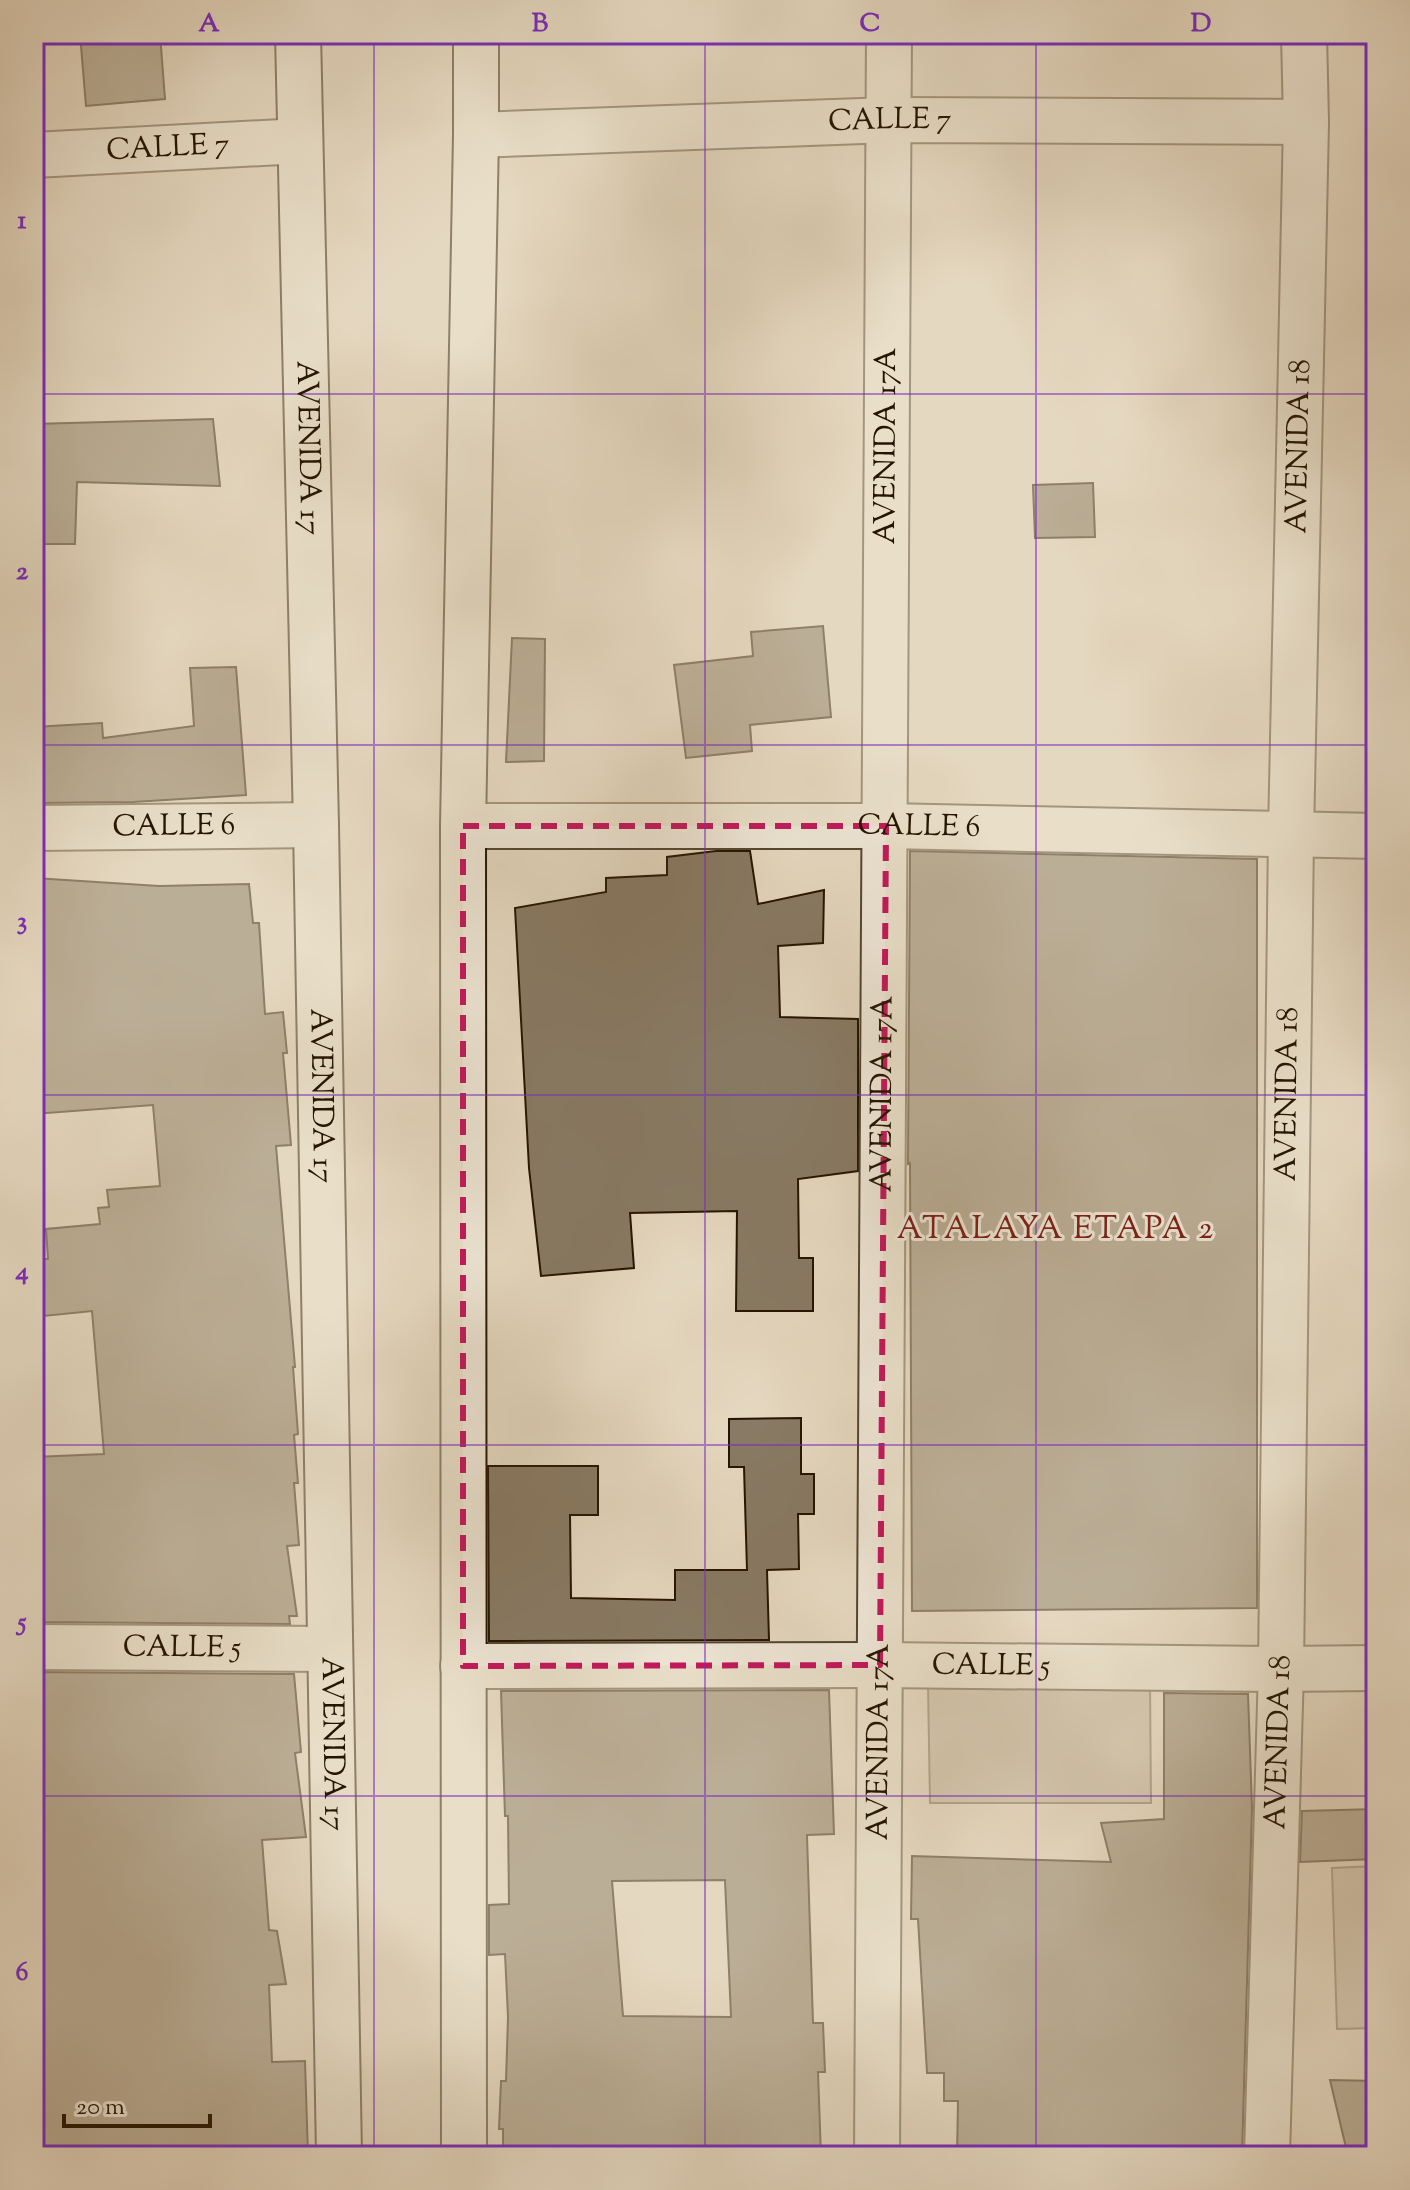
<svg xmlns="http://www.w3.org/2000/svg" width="1410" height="2190" viewBox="0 0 1410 2190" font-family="'Sorts Mill Goudy',serif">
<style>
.green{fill:#c4b79f;stroke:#746650;stroke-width:2}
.building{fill:#887a64;stroke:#241400;stroke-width:2;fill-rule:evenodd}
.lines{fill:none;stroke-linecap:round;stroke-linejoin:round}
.minor-casing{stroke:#544530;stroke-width:48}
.secondary-casing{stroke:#241400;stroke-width:48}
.minor{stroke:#eee6d6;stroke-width:44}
.secondary{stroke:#eee6d6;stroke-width:44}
.marked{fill:none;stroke:#c2185b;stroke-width:6;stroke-dasharray:16 10;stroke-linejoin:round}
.grid{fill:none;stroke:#7b2cbf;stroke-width:2;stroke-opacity:0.55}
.labels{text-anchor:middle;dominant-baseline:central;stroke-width:6;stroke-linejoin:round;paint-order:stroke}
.street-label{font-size:30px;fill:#241400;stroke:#eee6d6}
.neighbourhood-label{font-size:32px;letter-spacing:2px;fill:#7a1f14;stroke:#eee6d6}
.neatline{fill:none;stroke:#7b2cbf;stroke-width:3}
.grid-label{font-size:26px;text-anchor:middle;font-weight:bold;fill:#7b2cbf}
</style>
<rect width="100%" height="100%" fill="#e5d8c0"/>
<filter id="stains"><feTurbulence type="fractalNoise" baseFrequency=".0025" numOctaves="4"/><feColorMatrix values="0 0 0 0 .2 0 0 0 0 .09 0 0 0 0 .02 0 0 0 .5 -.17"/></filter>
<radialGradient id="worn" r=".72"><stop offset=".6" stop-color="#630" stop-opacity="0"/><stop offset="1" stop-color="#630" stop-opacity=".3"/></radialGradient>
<!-- green -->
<path class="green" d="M 1376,215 L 1376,533 L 1366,533 Z
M 1150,1684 L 1151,1803 L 930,1803 L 928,1685 Z
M 1376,1866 L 1376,2028 L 1337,2029 L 1332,1868 Z"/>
<!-- building -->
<path class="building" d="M 80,34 L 160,34 L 165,99 L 86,106 Z
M 213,419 L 220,486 L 77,482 L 75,544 L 34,544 L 34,424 Z
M 1093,483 L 1095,537 L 1035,538 L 1033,485 Z
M 823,626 L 831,717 L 750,725 L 752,751 L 686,758 L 674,665 L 753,656 L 751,632 Z
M 512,638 L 545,639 L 544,761 L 506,762 Z
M 236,667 L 246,795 L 133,802 L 34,803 L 34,727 L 102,723 L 103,738 L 194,726 L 190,668 Z
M 716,851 L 750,851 L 758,904 L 824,890 L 823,943 L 778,946 L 780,1017 L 858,1019 L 858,1171 L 798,1179 L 799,1258 L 813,1258 L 813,1311 L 736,1311 L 737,1211 L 630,1213 L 634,1268 L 541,1276 L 529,1168 L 515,908 L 606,892 L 606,878 L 667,875 L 667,857 Z
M 910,851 L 1257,859 L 1257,1608 L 912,1611 L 910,1163 L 908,1164 Z
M 34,878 L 159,886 L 249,884 L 253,923 L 259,923 L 265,1014 L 283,1012 L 287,1053 L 283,1053 L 291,1145 L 276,1146 L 295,1367 L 293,1367 L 298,1434 L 294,1435 L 298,1483 L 294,1483 L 299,1545 L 287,1546 L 297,1616 L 289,1616 L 290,1624 L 34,1622 L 34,1457 L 104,1454 L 92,1311 L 34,1317 L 34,1259 L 48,1259 L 46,1229 L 100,1224 L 98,1208 L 109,1207 L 107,1190 L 160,1186 L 153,1105 L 34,1114 Z
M 801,1418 L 801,1474 L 814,1474 L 814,1514 L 798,1514 L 799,1569 L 767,1570 L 769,1640 L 489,1641 L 488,1466 L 598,1466 L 598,1515 L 570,1515 L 571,1598 L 675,1600 L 675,1570 L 747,1570 L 744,1467 L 729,1467 L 729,1419 Z
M 34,1672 L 294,1674 L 301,1752 L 295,1753 L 306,1837 L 262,1840 L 269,1930 L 277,1931 L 286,1984 L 269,1985 L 272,2062 L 305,2061 L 308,2156 L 34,2156 L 34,2097 L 40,2097 L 39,1984 L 34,1874 Z
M 829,1690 L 834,1834 L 807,1835 L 813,2023 L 823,2023 L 825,2072 L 818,2072 L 821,2156 L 503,2156 L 503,2129 L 499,2129 L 501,2081 L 506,2081 L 508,2017 L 505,1954 L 489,1955 L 489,1905 L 509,1904 L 508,1816 L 505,1816 L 501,1691 ZM 725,1880 L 731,2017 L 623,2016 L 612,1881 Z
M 1164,1693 L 1248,1694 L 1252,1808 L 1242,2156 L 957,2156 L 958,2101 L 944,2101 L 944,2073 L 927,2073 L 918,1919 L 911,1919 L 912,1856 L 1111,1862 L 1101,1823 L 1164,1819 Z
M 1376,1809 L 1376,1859 L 1300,1862 L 1302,1811 Z
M 1330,2080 L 1376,2081 L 1376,2156 L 1348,2156 Z"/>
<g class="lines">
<!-- minor casing -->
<g class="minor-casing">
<g id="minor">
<path id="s1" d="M 476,135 L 890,120 L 1306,122"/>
<path id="s2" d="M 34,155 L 300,141"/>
<path id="s3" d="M 463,826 L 886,826 L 1376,836"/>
<path id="s4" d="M 34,828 L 316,825"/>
<path id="s5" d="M 34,1647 L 330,1649"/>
<path id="s6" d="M 463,1666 L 880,1665 L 1281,1669 L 1376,1668"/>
<path id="s7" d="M 877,2156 L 889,34"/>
<path id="s8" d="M 1267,2156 L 1281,1669 L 1291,834 L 1306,122 L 1304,34"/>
</g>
</g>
<!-- secondary casing -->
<g class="secondary-casing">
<g id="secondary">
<path id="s9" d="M 298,34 L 316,825 L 339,2156"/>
<path d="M 464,2156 L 463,826 L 476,135 L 476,34"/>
</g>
</g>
<!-- minor -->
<use href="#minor" class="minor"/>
<!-- secondary -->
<use href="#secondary" class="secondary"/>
</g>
<!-- marked area -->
<path d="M0 0H1410V2190H0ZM 463,826 L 886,826 L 880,1665 L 463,1666 Z" fill="#e5d8c0" fill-opacity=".55" fill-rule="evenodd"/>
<path class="marked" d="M 463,826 L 886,826 L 880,1665 L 463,1666 Z"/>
<!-- grid -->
<path class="grid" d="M 374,34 L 374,2156M 705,34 L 705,2156M 1036,34 L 1036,2156M 34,394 L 1376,394M 34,745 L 1376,745M 34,1095 L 1376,1095M 34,1445 L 1376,1445M 34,1796 L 1376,1796"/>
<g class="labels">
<!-- street labels -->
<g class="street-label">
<text stroke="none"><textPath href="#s1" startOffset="414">CALLE 7</textPath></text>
<text stroke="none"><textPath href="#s2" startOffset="134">CALLE 7</textPath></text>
<text stroke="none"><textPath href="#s9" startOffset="414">AVENIDA 17</textPath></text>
<text stroke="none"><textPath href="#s7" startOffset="1710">AVENIDA 17A</textPath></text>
<text stroke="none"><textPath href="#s8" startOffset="1710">AVENIDA 18</textPath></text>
<text stroke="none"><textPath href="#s4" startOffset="140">CALLE 6</textPath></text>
<text stroke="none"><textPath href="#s3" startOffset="456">CALLE 6</textPath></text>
<text stroke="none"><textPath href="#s9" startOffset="1062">AVENIDA 17</textPath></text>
<text stroke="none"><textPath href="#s7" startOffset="1062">AVENIDA 17A</textPath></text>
<text stroke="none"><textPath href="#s8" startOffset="1062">AVENIDA 18</textPath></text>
<text stroke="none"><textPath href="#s5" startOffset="148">CALLE 5</textPath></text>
<text stroke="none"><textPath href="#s6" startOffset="528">CALLE 5</textPath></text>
<text stroke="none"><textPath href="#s9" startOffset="1710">AVENIDA 17</textPath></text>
<text stroke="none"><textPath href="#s7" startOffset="414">AVENIDA 17A</textPath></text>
<text stroke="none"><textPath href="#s8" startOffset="414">AVENIDA 18</textPath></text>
</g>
<!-- neighbourhood labels -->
<g class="neighbourhood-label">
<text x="1056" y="1230">ATALAYA ETAPA 2</text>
</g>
</g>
<!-- margin -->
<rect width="1410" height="2190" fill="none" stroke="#e5d8c0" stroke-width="88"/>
<!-- scale -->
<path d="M64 2114v12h146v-12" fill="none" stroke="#241400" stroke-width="4"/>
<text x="76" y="2114" font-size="24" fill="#241400" stroke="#eee6d6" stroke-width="6" paint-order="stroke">20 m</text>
<rect x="44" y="44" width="1322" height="2102" class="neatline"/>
<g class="grid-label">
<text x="209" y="31">A</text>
<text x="540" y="31">B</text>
<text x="870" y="31">C</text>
<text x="1201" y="31">D</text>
<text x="22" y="228">1</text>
<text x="22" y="579">2</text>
<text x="22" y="929">3</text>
<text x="22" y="1279">4</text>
<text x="22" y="1630">5</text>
<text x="22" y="1980">6</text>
</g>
<rect width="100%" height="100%" filter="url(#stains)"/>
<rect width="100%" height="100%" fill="url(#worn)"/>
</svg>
